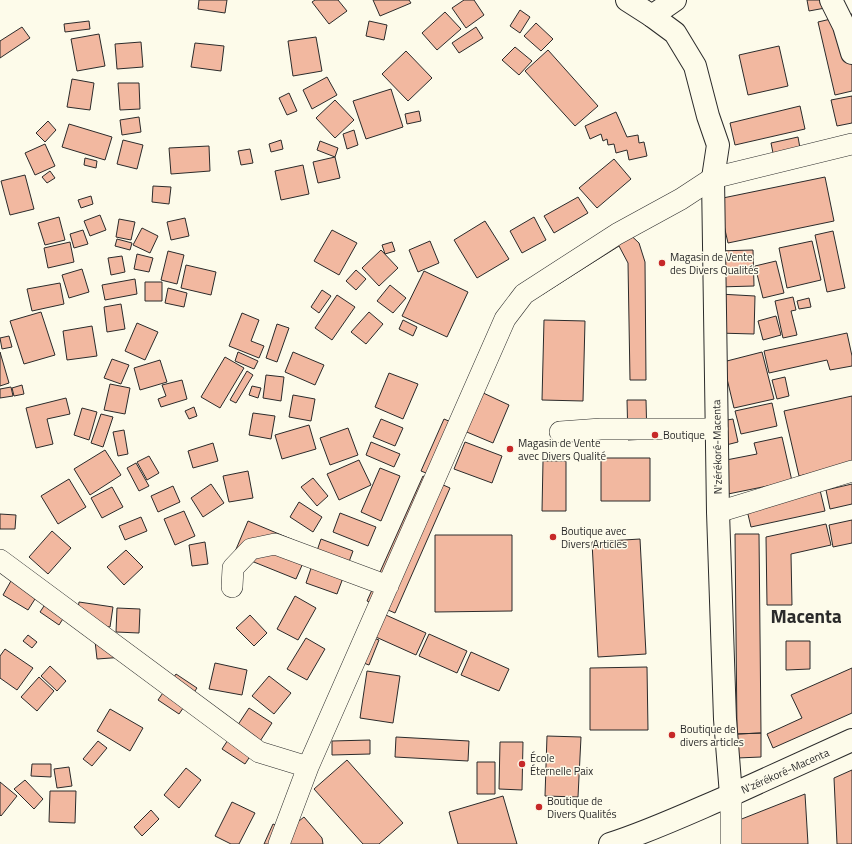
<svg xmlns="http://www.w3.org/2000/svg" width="852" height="844" viewBox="0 0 852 844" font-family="'Titillium Web',sans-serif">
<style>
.building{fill:#f2b8a0;stroke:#2b2b2b}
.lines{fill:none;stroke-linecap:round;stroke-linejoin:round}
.minor-casing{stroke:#2b2b2b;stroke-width:22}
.major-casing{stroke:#2b2b2b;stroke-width:24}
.highway-casing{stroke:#2b2b2b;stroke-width:24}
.minor{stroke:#fdfbea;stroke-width:21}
.major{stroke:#fdfbea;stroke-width:22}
.highway{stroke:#fdfbea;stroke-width:22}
.poi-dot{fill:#c62828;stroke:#fdfbea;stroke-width:1.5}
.labels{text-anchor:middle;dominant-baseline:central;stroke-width:3;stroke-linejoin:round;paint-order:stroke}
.poi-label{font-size:11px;fill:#2b2b2b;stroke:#fdfbea;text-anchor:start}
.street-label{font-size:11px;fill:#2b2b2b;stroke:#fdfbea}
.town-label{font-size:19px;font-weight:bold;fill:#2b2b2b;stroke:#fdfbea}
</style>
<rect width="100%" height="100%" fill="#fdfbea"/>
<!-- building -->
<path class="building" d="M 199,0 L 227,0 L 225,13 L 198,9 Z
M 315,0 L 338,0 L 347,11 L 329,24 L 312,2 Z
M 373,0 L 409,0 L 411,3 L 380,16 Z
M 464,0 L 474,0 L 484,15 L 466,28 L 452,8 Z
M 807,0 L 835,0 L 836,6 L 809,11 Z
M 520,10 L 530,17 L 520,33 L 510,26 Z
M 445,12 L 461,29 L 437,50 L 422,33 Z
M 852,14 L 852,91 L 835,95 L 818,22 Z
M 89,21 L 90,29 L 65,32 L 64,24 Z
M 369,21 L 387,25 L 384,40 L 366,36 Z
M 536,23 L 553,39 L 541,51 L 524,36 Z
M 22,27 L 30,38 L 0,58 L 0,41 Z
M 476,27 L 483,38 L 459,53 L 452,43 Z
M 99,34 L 105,66 L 77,71 L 71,39 Z
M 316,37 L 322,71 L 293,76 L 288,41 Z
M 141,42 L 143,67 L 117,69 L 115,44 Z
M 195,43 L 224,46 L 221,71 L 191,67 Z
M 779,46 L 788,86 L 748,95 L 739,55 Z
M 515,47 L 532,61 L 519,75 L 502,60 Z
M 548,50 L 598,106 L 575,126 L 525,71 Z
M 406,51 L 432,78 L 408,101 L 382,74 Z
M 327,77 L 337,95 L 312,109 L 303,90 Z
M 72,79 L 94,83 L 90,110 L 67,107 Z
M 118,83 L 139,83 L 140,109 L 120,110 Z
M 391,89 L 403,127 L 366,139 L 353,101 Z
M 289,93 L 297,111 L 287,115 L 279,98 Z
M 852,96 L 852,123 L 837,126 L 831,100 Z
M 335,100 L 354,120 L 335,138 L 316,118 Z
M 800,106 L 805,129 L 735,145 L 730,123 Z
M 419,111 L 421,121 L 407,124 L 405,114 Z
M 616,112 L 627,137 L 638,135 L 639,143 L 644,142 L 647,156 L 629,160 L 627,150 L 616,153 L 614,144 L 608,145 L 607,139 L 603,141 L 601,134 L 590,139 L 585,126 Z
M 139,117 L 141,132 L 122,135 L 120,120 Z
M 48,121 L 56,130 L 45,142 L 36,133 Z
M 69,124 L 112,137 L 105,160 L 62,147 Z
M 354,130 L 358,145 L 347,149 L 343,134 Z
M 798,137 L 800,148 L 773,153 L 771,143 Z
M 123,140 L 143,145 L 137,169 L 117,164 Z
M 281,140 L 283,149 L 271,152 L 269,144 Z
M 320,141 L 338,148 L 335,157 L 317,150 Z
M 45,144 L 55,166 L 35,175 L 25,153 Z
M 209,146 L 210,171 L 171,174 L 169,148 Z
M 250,149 L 253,163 L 241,165 L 238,151 Z
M 335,157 L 340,178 L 318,183 L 313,162 Z
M 85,158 L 97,161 L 96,168 L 84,165 Z
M 614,159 L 631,179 L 597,208 L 579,188 Z
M 303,165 L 309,194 L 281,200 L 275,171 Z
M 50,171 L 55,178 L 47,183 L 42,177 Z
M 25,175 L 34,209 L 10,215 L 1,181 Z
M 825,177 L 834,221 L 728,243 L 718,199 Z
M 153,186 L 171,187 L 169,204 L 152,202 Z
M 91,196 L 93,204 L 81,208 L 78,200 Z
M 578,197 L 588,213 L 554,233 L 544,216 Z
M 100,215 L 106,230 L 90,236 L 84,221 Z
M 59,217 L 65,240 L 45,245 L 38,223 Z
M 534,217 L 546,240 L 522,253 L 510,231 Z
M 185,218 L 189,236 L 171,240 L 167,222 Z
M 119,219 L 135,222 L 131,240 L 116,237 Z
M 485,221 L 509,259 L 477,278 L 454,240 Z
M 621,226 L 639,243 L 645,262 L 646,380 L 630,380 L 628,263 L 619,246 L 543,294 Z
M 142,228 L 158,236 L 150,253 L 133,245 Z
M 83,230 L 88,244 L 74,248 L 70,234 Z
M 332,230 L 357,243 L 339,275 L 314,261 Z
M 833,231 L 845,288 L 827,292 L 815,235 Z
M 117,239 L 132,243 L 130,250 L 115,246 Z
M 430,241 L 439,263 L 418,272 L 409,250 Z
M 812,241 L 821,280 L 787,288 L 779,248 Z
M 70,242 L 74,262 L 48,268 L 44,248 Z
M 392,242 L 395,251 L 385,254 L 382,245 Z
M 381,250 L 398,268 L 379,286 L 362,268 Z
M 753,250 L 754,286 L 718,287 L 717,251 Z
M 168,251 L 184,255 L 177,284 L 161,280 Z
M 137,254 L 153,258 L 149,272 L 134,269 Z
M 122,256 L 125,272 L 111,275 L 108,258 Z
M 776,261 L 784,293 L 763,298 L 755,266 Z
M 186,265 L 216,272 L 211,295 L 181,288 Z
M 82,269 L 89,292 L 69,298 L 62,275 Z
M 356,270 L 366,279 L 356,290 L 346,281 Z
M 424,271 L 468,292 L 447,337 L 402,316 Z
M 135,279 L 137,294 L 105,300 L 102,285 Z
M 145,282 L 162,282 L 162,301 L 145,301 Z
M 60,283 L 64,304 L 32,311 L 27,289 Z
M 390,285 L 406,298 L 393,313 L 377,301 Z
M 168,288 L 187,293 L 184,307 L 165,303 Z
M 322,290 L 331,296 L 319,313 L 311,307 Z
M 719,294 L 755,296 L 754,334 L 717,333 Z
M 337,295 L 355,307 L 332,340 L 315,328 Z
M 793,297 L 796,310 L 791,311 L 797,335 L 783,338 L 775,301 Z
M 809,298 L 811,307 L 799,309 L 797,301 Z
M 121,304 L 125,329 L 107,332 L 104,307 Z
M 41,312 L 55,355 L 24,364 L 10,321 Z
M 369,312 L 383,324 L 366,344 L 351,332 Z
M 242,313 L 259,320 L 251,341 L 264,346 L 259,358 L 229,346 Z
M 776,316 L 781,335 L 763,340 L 758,321 Z
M 403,320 L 417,327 L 413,336 L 399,329 Z
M 544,320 L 585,321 L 583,401 L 542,400 Z
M 137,323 L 158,332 L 145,360 L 125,351 Z
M 277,324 L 289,328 L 277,362 L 266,358 Z
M 92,326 L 97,356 L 67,360 L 63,331 Z
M 847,333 L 852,356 L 852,366 L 830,370 L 827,360 L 769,373 L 764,351 Z
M 9,336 L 12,347 L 2,349 L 0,338 Z
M 0,352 L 9,383 L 0,386 Z
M 238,352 L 258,361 L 254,369 L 235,361 Z
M 293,352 L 324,365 L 315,385 L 285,372 Z
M 762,352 L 774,399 L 734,408 L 723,362 Z
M 225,357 L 244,368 L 220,408 L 201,397 Z
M 112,359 L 129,365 L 121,384 L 104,378 Z
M 160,360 L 167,382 L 140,390 L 134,368 Z
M 247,371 L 253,375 L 236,403 L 230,400 Z
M 389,373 L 418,384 L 403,419 L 375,407 Z
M 266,375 L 284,377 L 281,401 L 263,398 Z
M 785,377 L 789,396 L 777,399 L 772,380 Z
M 182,380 L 187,399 L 161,407 L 158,399 L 166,396 L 162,385 Z
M 110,384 L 130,388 L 125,414 L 104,410 Z
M 22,385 L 24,394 L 14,396 L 12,388 Z
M 252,386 L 261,388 L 258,398 L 249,395 Z
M 11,387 L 13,396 L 0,398 L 0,389 Z
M 479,391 L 509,405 L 493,443 L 462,430 Z
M 293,395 L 315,399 L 311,421 L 289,417 Z
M 852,396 L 852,464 L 799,476 L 784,411 Z
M 66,398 L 70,414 L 47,419 L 53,444 L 36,448 L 26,408 Z
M 627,400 L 646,400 L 647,439 L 628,440 Z
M 772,403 L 777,426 L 741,434 L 735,411 Z
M 194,407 L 197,416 L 189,419 L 185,411 Z
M 82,408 L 97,412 L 89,440 L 74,435 Z
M 253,413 L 275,416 L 271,439 L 249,435 Z
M 101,414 L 113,417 L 103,447 L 91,443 Z
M 381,419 L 403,428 L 395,446 L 373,437 Z
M 444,419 L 458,425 L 436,477 L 421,471 Z
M 733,419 L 738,442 L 726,445 L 721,421 Z
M 309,425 L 316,449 L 282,459 L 275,435 Z
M 348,428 L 358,455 L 330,465 L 320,438 Z
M 124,430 L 128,454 L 118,456 L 113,432 Z
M 782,437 L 792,481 L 728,494 L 721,461 L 757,454 L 754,443 Z
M 371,442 L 400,454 L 394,467 L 366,455 Z
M 465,442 L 502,456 L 492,483 L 454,469 Z
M 213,443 L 218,461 L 193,468 L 188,451 Z
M 105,450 L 121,475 L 90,495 L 74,469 Z
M 149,456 L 159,473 L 147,480 L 137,462 Z
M 601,458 L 650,458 L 650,501 L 601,501 Z
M 359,460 L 371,485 L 339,500 L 327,474 Z
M 543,461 L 566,461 L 566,511 L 542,511 Z
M 136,463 L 149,486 L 139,491 L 127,468 Z
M 380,468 L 400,476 L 381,521 L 361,512 Z
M 248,471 L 253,498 L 229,502 L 223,476 Z
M 423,476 L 450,488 L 395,613 L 367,601 Z
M 313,478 L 328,496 L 317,506 L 301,487 Z
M 69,479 L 86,507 L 58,524 L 41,496 Z
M 211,484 L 224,503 L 203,517 L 191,498 Z
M 852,484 L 852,504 L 830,509 L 826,490 Z
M 173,486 L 180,502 L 158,512 L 151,496 Z
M 112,487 L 123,507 L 102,518 L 91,498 Z
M 820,490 L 825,511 L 751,527 L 746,506 Z
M 299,502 L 322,517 L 313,532 L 290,517 Z
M 184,511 L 195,536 L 175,545 L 164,519 Z
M 340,513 L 376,527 L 368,546 L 333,532 Z
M 0,514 L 16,515 L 15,529 L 0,529 Z
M 141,517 L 147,531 L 125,540 L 119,526 Z
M 852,520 L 852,543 L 833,547 L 829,525 Z
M 248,521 L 310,547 L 296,579 L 234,554 Z
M 826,524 L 831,545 L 791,554 L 792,605 L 767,605 L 766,537 Z
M 52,531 L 71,548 L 48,574 L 29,557 Z
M 735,534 L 759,534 L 761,733 L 737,734 Z
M 435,535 L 512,535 L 512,611 L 435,612 Z
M 321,539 L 353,551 L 337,594 L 306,583 Z
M 640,539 L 646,654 L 598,657 L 592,542 Z
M 205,542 L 208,564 L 192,566 L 189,545 Z
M 126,550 L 143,567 L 124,585 L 107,567 Z
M 16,572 L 42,588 L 28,610 L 3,595 Z
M 54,591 L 73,603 L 59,625 L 40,612 Z
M 295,596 L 316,608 L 298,640 L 277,629 Z
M 79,602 L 113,607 L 110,627 L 76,623 Z
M 368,607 L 426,633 L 416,655 L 358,629 Z
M 117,608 L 140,609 L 139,633 L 116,632 Z
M 250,615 L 267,633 L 254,646 L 236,628 Z
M 362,634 L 379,640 L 369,665 L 353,659 Z
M 429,634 L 467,651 L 457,673 L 419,656 Z
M 28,635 L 37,642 L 32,648 L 23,641 Z
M 306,638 L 325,649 L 307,680 L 287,669 Z
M 95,641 L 125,657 L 97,659 Z
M 786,641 L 810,641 L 810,669 L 786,670 Z
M 5,649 L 33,668 L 17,690 L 0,678 L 0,656 Z
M 471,652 L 509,669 L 499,691 L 461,675 Z
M 215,663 L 247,670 L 242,695 L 209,689 Z
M 50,666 L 66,681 L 57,691 L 41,676 Z
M 647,667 L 648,730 L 590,730 L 590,668 Z
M 852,668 L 852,713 L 773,748 L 767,734 L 802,718 L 791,695 Z
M 367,671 L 400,676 L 393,723 L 360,718 Z
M 176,674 L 197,688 L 179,714 L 158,700 Z
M 269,676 L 291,693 L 274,714 L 252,696 Z
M 39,677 L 54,691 L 37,711 L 21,697 Z
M 249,708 L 272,723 L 245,764 L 222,749 Z
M 110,709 L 143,728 L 130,751 L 97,731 Z
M 761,733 L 761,757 L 737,758 L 737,734 Z
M 547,736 L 581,737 L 578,797 L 545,796 Z
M 396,737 L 469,741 L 468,761 L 395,757 Z
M 370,740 L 370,754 L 332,755 L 332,741 Z
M 98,741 L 107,748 L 92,766 L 83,759 Z
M 500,742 L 523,742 L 522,790 L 499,789 Z
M 347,760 L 403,823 L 379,844 L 363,844 L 314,789 Z
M 477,762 L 495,762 L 495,794 L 477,794 Z
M 32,764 L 51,764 L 51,777 L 31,776 Z
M 69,767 L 72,786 L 57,788 L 54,769 Z
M 186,768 L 201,780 L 179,808 L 164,795 Z
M 852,770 L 852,844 L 837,844 L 834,778 Z
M 25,780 L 43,799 L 34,809 L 14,789 Z
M 0,782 L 17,796 L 1,816 L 0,815 Z
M 50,791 L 76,791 L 75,823 L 49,822 Z
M 805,794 L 808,844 L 729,844 L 729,824 Z
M 503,796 L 517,844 L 458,844 L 449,812 Z
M 232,802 L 255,813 L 239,844 L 231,844 L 215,836 Z
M 151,810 L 159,819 L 142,836 L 134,827 Z
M 304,817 L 322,838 L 323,844 L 281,844 L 279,837 Z
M 273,824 L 281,827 L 274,844 L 264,844 Z"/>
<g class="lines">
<!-- minor casing -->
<g class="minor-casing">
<path id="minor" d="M 560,432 L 601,429 L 717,429
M 718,512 L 852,471
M 0,560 L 259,752 L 308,767
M 232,587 L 233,568 L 251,549 L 275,544 L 388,586
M 279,844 L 308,767 L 505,319 L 524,294 L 617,234 L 681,199 L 713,178 L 852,144
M 731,844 L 731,795"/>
</g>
<!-- major casing -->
<g class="major-casing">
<path id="major" d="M 831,0 L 844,26 L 852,53
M 652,16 L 675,0
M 610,844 C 651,831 691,812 731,795"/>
</g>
<!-- highway casing -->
<g class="highway-casing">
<path id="highway" d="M 627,0 L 652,16 L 675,33 L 695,66 L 708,116 L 718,145 L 713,178 L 718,512 L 725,719 L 731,795 L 852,740"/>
</g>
<!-- minor -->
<use href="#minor" class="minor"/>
<!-- major -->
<use href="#major" class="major"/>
<!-- highway -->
<use href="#highway" class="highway"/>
</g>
<!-- markers -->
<g class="poi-dot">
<circle cx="662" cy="263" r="4"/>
<circle cx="655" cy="435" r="4"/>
<circle cx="510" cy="449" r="4"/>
<circle cx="553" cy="537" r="4"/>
<circle cx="672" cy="735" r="4"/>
<circle cx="522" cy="764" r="4"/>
<circle cx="539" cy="807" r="4"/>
</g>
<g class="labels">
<!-- poi labels -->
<g class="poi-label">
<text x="670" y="257">Magasin de Vente<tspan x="670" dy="13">des Divers Qualités</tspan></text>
<text x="663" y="435">Boutique</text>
<text x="518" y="443">Magasin de Vente<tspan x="518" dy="13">avec Divers Qualité</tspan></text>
<text x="561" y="531">Boutique avec<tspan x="561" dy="13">Divers Articles</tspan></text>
<text x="680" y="729">Boutique de<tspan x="680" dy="13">divers articles</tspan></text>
<text x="530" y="758">École<tspan x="530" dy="13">Éternelle Paix</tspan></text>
<text x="547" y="801">Boutique de<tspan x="547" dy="13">Divers Qualités</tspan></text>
</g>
<!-- street labels -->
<g class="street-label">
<text transform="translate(717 447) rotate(-91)">N'zérékoré-Macenta</text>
<text transform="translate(785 771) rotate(-24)">N'zérékoré-Macenta</text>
</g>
<!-- town labels -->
<g class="town-label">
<text x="806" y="615">Macenta</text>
</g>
</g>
</svg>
